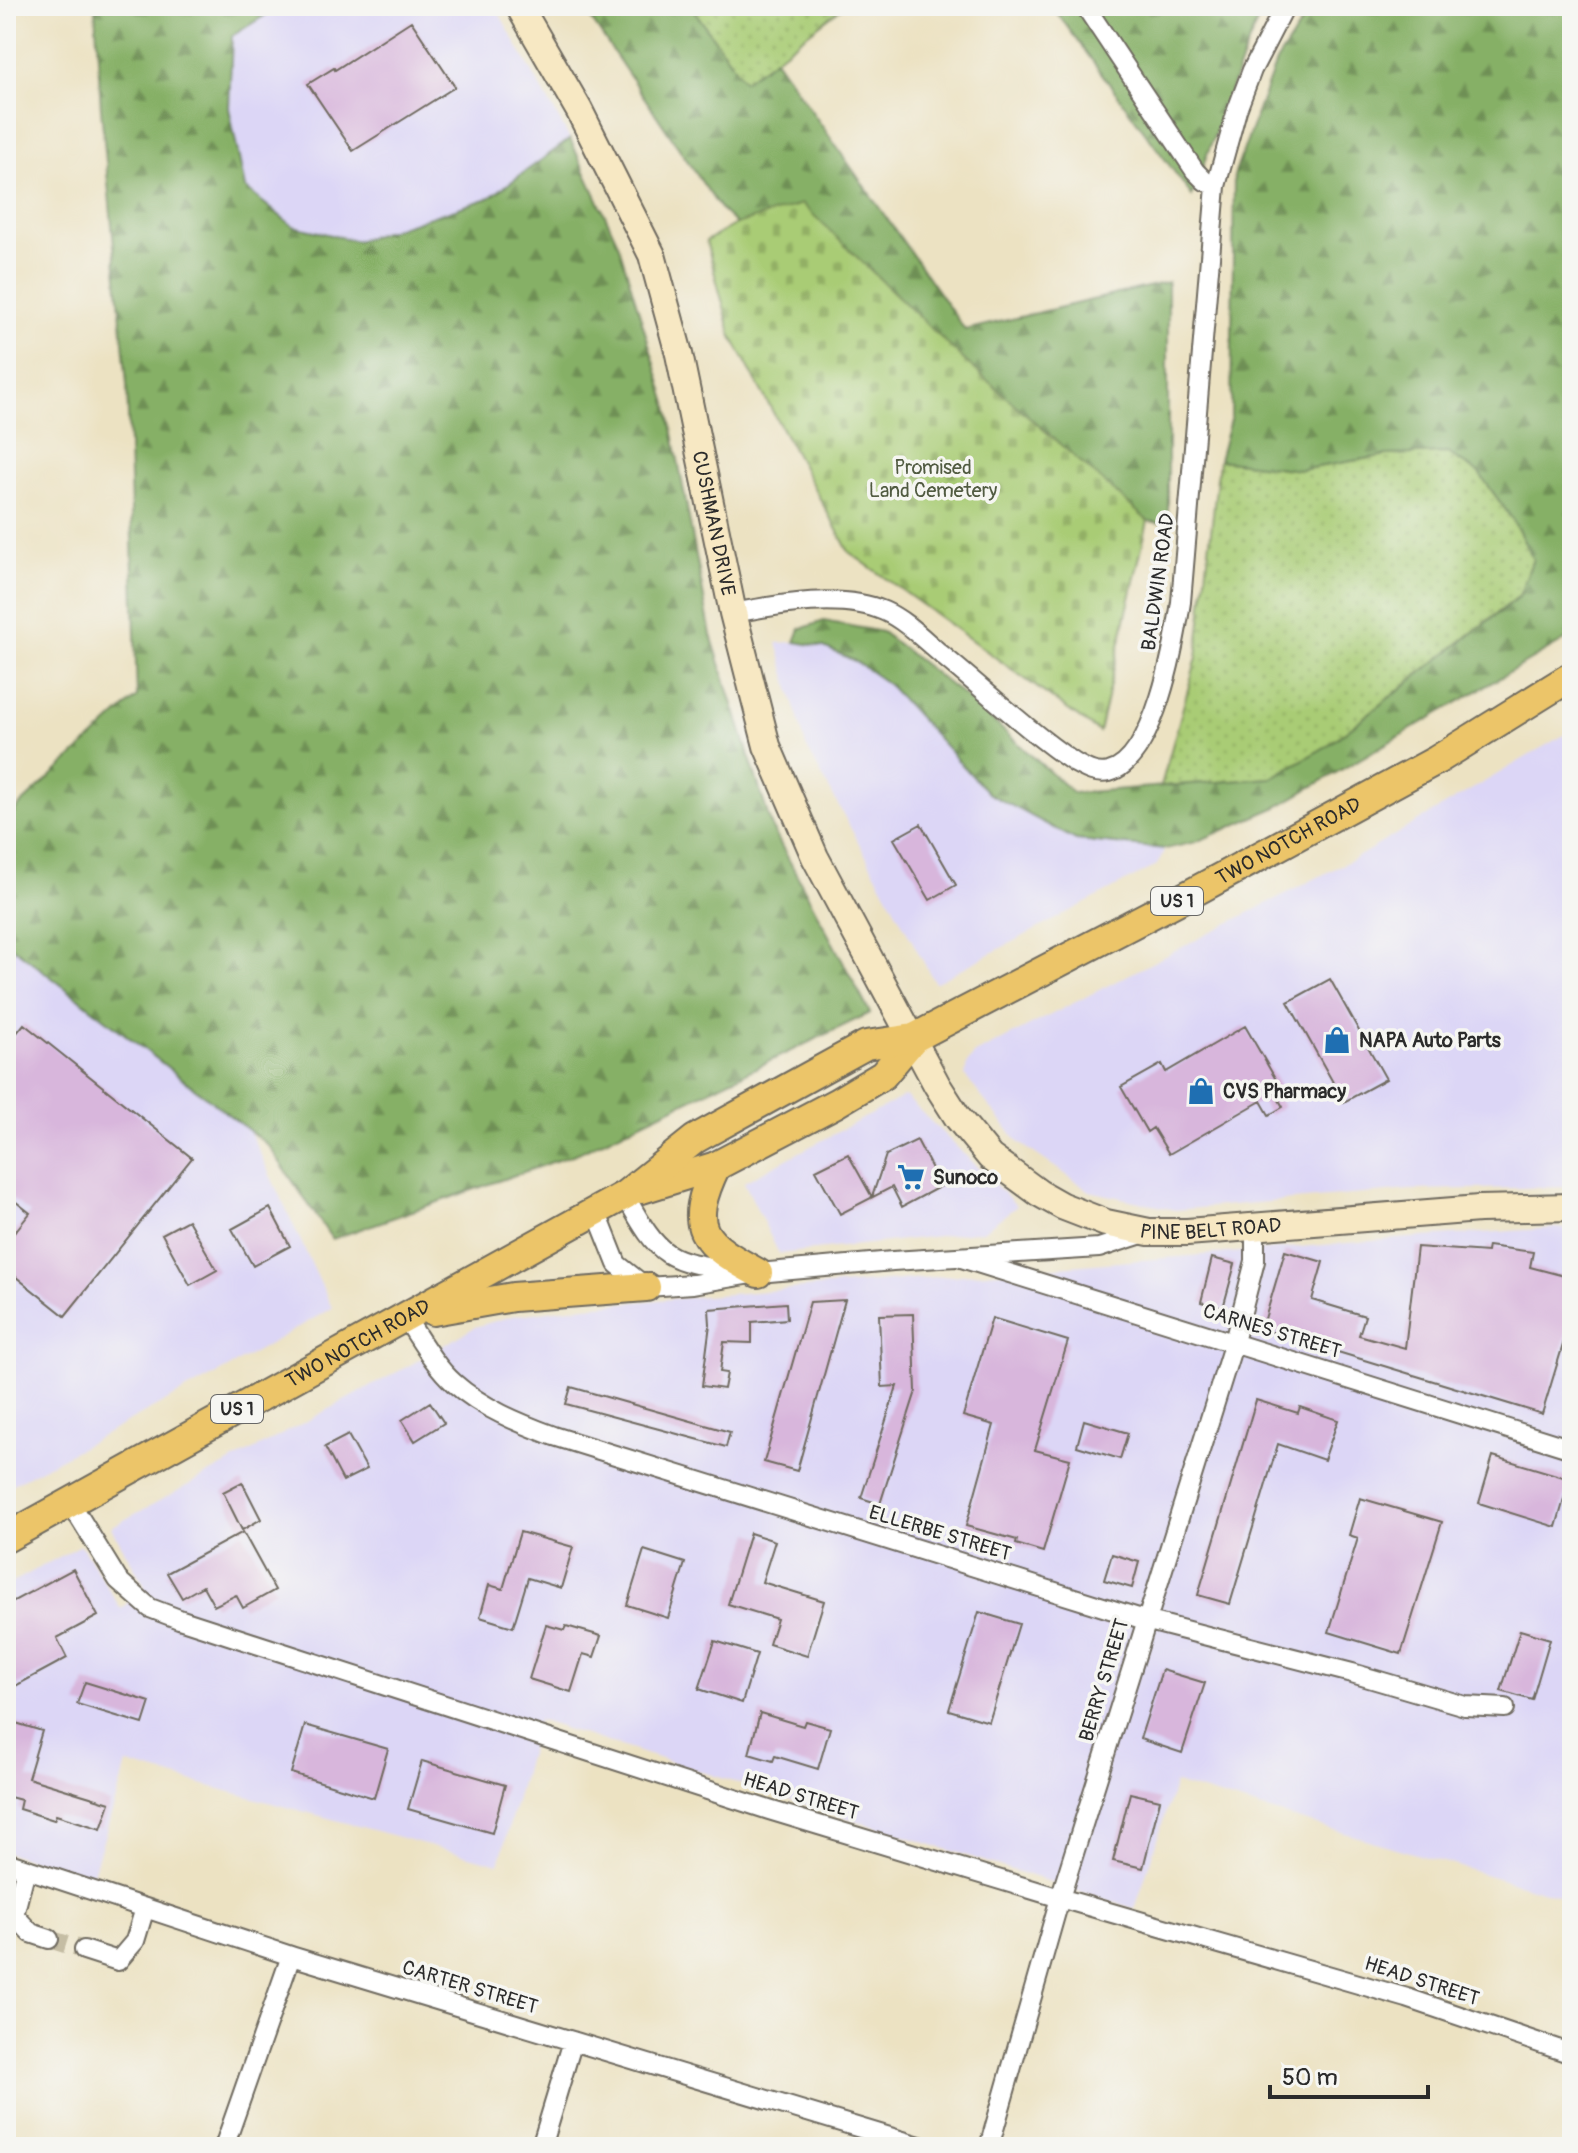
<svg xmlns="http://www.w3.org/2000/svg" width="1578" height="2153" viewBox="0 0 1578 2153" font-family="Pangolin,sans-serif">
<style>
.built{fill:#dcd6f6}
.grass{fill:url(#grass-dots);stroke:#6a7c50;stroke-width:2}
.forest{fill:url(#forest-firs);stroke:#586e48;stroke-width:2}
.cemetery{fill:url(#cemetery-stones);stroke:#6a7c50;stroke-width:2}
.building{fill:#d8b6dc}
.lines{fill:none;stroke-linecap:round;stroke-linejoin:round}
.street-tunnel{stroke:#c5bda4;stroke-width:18;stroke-dasharray:18 9;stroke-linecap:butt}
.street-casing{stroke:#6f6b60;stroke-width:22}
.secondary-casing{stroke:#6f6b60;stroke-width:30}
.primary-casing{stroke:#6f6b60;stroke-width:32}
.street{stroke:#fff;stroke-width:18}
.secondary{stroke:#f7e8c3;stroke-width:26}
.primary{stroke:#ecc569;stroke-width:28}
.labels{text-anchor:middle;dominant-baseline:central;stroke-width:7;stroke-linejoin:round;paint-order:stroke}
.shield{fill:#f6f6f2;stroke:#686867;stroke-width:2}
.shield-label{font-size:18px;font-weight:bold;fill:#2b2b2b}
.park-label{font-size:20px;fill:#515b41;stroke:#f6f6f2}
.street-label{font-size:20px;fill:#2b2b2b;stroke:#f6f6f2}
.poi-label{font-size:20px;font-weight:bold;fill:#2b2b2b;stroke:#f6f6f2;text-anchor:start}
</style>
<defs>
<pattern id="grass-dots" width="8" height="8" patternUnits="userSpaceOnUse" patternTransform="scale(2)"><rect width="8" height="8" fill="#a9cc75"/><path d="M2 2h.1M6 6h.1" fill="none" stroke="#92af65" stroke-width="1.8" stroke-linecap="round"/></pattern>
<pattern id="forest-firs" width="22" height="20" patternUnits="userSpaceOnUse" patternTransform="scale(2)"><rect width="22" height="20" fill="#86b066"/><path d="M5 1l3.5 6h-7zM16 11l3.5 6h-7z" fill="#6e8f54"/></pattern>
<pattern id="cemetery-stones" width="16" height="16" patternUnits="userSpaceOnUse" patternTransform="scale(2)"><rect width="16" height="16" fill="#a9cc75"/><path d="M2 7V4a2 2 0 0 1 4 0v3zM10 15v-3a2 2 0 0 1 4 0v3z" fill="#92af65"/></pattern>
</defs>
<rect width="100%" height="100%" fill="#f6f6f2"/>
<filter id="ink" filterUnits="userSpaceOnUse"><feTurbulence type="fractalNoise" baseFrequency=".0125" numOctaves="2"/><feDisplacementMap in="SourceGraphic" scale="16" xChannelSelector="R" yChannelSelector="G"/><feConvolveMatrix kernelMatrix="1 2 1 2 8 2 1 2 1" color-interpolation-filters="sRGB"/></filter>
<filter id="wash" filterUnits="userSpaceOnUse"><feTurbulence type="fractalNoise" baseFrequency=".006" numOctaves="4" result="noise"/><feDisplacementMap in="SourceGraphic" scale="32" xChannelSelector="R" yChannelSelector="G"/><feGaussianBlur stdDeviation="1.8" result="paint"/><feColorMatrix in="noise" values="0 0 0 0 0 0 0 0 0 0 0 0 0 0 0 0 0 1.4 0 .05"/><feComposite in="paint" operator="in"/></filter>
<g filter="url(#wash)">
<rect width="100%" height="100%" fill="#ece2c2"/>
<!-- built -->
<path class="built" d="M 280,6 L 495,6 L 570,139 L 489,198 L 357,241 L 302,232 L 245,188 L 229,108 L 232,36 Z
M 795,642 L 824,647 L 855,661 L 887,684 L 1076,840 L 1165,849 L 1157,865 L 935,983 L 806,746 L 777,643 Z
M 1572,730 L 1572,1187 L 1410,1190 L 1175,1210 L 1090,1191 L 1018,1142 L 965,1076 L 967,1063 L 975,1054 L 1361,855 Z
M 6,942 L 249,1130 L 332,1308 L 233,1365 L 6,1488 Z
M 905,1096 L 1017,1206 L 983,1231 L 779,1254 L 744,1182 Z
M 1556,1228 L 1572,1229 L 1572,1900 L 1175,1783 L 1135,1909 L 538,1720 L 499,1864 L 127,1764 L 91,1879 L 6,1852 L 6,1586 L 81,1545 L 121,1609 L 145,1586 L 111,1527 L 412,1364 L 475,1327 L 512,1316 L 586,1306 L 1409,1238 Z"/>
<!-- grass -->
<path class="grass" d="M 691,6 L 844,6 L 744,82 Z
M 1448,452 L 1479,473 L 1513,520 L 1533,559 L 1519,596 L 1327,746 L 1271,778 L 1161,786 L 1197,657 L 1219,460 L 1300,470 L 1387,455 Z"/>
<!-- forest -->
<path class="forest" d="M 95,6 L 280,6 L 232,36 L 229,108 L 245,188 L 293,226 L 357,241 L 489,198 L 570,139 L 618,243 L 668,407 L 711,635 L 772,828 L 870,1013 L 578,1153 L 332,1239 L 269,1146 L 6,942 L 6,818 L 137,697 L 127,384 L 101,109 Z
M 582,6 L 691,6 L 744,81 L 775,59 L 965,330 L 1168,282 L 1168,524 L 1136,519 L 796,280 L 721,210 Z
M 1052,6 L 1269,6 L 1258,20 L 1245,51 L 1192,196 Z
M 1313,6 L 1572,6 L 1572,636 L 1277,807 L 1196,842 L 1165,849 L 1076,840 L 988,793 L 887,683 L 855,661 L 824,647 L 795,642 L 800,629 L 824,621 L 882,632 L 972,702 L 1073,793 L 1271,778 L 1327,746 L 1519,597 L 1533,559 L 1513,520 L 1479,473 L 1448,453 L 1387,455 L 1300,470 L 1219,460 L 1231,416 L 1234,176 L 1276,62 Z"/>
<!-- cemetery -->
<path class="cemetery" d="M 802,204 L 964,360 L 1148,521 L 1099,732 L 849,552 L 732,337 L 706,241 L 736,224 Z"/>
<g id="blocks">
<!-- building -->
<path class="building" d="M 411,21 L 455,87 L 353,151 L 308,84 L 334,68 L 335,70 Z
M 921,824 L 956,885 L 930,900 L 894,839 Z
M 1330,979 L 1386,1079 L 1344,1102 L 1288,1002 Z
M 24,1024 L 192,1158 L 65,1316 L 16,1277 L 6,1290 L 6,1243 L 30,1213 L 6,1194 L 6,1046 Z
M 1245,1026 L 1282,1090 L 1275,1093 L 1283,1107 L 1269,1115 L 1261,1101 L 1169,1154 L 1153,1128 L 1147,1132 L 1121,1087 L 1162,1064 L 1166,1072 Z
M 917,1140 L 941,1186 L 902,1207 L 892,1187 L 840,1214 L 816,1170 L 848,1154 L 872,1197 L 886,1155 Z
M 270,1208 L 290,1246 L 253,1266 L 232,1229 Z
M 188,1220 L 217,1270 L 190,1285 L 162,1234 Z
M 1488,1246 L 1533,1252 L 1530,1267 L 1572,1278 L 1572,1326 L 1569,1325 L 1542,1414 L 1262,1329 L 1285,1251 L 1323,1262 L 1312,1300 L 1365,1316 L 1359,1335 L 1405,1348 L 1417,1247 L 1487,1252 Z
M 1212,1258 L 1235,1264 L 1223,1308 L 1201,1302 Z
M 845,1300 L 797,1471 L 764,1462 L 810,1302 Z
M 786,1303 L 787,1319 L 752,1322 L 752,1343 L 724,1342 L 720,1372 L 727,1373 L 724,1389 L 702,1386 L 710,1324 L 709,1309 Z
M 913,1314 L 916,1391 L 880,1504 L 861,1498 L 897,1386 L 882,1387 L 879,1315 Z
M 992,1318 L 1068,1341 L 1035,1450 L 1070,1459 L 1043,1552 L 1016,1544 L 1017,1540 L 966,1526 L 994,1425 L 963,1416 Z
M 571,1387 L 730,1432 L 726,1447 L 566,1404 Z
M 1256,1400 L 1298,1413 L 1300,1407 L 1338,1420 L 1324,1460 L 1278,1444 L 1230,1604 L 1198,1595 Z
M 430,1402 L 444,1423 L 415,1441 L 402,1420 Z
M 1084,1420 L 1128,1433 L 1120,1459 L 1077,1446 Z
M 348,1435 L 367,1469 L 343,1481 L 325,1447 Z
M 1493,1456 L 1570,1479 L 1556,1527 L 1479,1503 Z
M 242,1482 L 261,1519 L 242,1530 L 223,1492 Z
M 1360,1498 L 1442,1522 L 1401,1654 L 1329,1632 L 1358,1538 L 1349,1535 Z
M 243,1532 L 275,1590 L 243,1608 L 236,1595 L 214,1606 L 203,1586 L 182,1598 L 167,1573 Z
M 520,1532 L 573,1547 L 561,1588 L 528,1578 L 513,1627 L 480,1617 L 489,1585 L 503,1589 Z
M 750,1533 L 775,1541 L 762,1582 L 824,1601 L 807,1656 L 769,1644 L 777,1619 L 728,1604 Z
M 644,1550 L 685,1563 L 668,1618 L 627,1605 Z
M 1112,1554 L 1139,1562 L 1132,1588 L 1104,1580 Z
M 73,1569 L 98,1616 L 57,1638 L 67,1658 L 6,1691 L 6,1605 Z
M 979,1612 L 1019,1624 L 989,1722 L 949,1710 Z
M 546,1625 L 564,1630 L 566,1626 L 601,1636 L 594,1657 L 583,1654 L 571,1692 L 529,1679 Z
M 1520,1630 L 1550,1639 L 1532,1700 L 1501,1691 Z
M 715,1641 L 757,1654 L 742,1703 L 699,1689 Z
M 1162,1670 L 1205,1683 L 1182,1753 L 1140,1739 Z
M 85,1682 L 150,1702 L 143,1724 L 77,1704 Z
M 760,1713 L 803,1726 L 805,1721 L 830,1728 L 818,1769 L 775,1756 L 773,1761 L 749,1754 Z
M 6,1720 L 42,1731 L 28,1778 L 110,1803 L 101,1829 L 56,1815 L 54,1820 L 19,1809 L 21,1800 L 6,1796 Z
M 305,1725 L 388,1749 L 374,1798 L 291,1773 Z
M 422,1761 L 505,1785 L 492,1833 L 408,1809 Z
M 1130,1793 L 1160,1800 L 1143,1868 L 1113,1861 Z"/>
</g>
</g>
<g filter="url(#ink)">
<use href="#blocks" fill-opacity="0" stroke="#6f6b60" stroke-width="2"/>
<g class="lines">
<!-- street-tunnel -->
<path class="street-tunnel" d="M 49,1939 L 84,1950"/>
<!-- street casing -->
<g class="street-casing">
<path id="street" d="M 1085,6 L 1195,171 L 1205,181 L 1216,186
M 733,613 C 776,605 841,592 884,611 C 905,620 924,640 942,655 C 986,691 1028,731 1075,763 C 1086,769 1096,775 1109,772 C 1155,760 1175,642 1181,602 L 1216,186 L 1237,110 L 1252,70 L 1285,6
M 625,1195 C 662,1263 668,1261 743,1271
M 596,1211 L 617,1264 L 646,1287 L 693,1284 L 758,1273 L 893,1261 L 1099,1248 L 1145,1233
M 958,1257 L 1572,1449
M 405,1317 C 420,1339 434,1365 454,1383 C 482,1408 519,1423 554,1436 L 1145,1620 L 1352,1673 L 1465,1706 L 1505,1708
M 70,1502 L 118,1580 L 150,1608 L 179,1619 L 769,1810 L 1060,1898 L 1407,1998 L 1572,2054
M 6,1862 L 291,1956 L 923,2147
M 26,1869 L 14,1915 L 31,1933 L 49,1939
M 84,1950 L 118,1961 L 135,1941 L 145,1908
M 224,2147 L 291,1956
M 541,2147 L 573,2041
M 989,2147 L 1060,1898 L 1234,1342 L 1255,1261 L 1255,1226"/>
</g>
<!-- secondary casing -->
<g class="secondary-casing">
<g id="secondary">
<path id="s1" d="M 519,6 L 579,110 L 652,255 L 679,354 L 733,613 L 767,746 L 815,857 L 937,1085 L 958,1118 L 990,1157 L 1039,1193 L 1062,1206 L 1106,1223 L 1149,1232 L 1187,1232 L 1479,1209 L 1572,1207"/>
</g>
</g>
<!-- primary casing -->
<g class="primary-casing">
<g id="primary">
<path d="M 716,1166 C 686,1229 701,1242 758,1273"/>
<path d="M 642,1189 L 716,1166 L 836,1103 L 883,1075 L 914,1038"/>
<path d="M 433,1311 L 513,1297 L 646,1287"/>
<path id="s2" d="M 6,1538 L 625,1195 L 695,1139 L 866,1045 L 914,1038 L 1192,893 L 1437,760 L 1572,676"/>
</g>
</g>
<!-- street -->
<use href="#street" class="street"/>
<!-- secondary -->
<use href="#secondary" class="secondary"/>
<!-- primary -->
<use href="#primary" class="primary"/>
</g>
</g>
<!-- icons -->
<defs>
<g id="shop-bare" transform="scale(2.16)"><path d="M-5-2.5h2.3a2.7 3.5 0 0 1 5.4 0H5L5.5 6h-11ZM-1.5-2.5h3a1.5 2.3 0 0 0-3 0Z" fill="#1f6fb2" stroke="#f6f6f2" stroke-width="2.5" paint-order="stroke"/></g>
<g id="supermarket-bare" transform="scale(2.16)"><path d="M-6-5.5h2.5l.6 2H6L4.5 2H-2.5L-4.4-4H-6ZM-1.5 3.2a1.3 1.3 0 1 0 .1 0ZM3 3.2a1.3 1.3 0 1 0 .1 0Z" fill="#1f6fb2" stroke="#f6f6f2" stroke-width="2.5" paint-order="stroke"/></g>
</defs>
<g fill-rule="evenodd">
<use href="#shop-bare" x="1337" y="1040"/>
<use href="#shop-bare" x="1201" y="1091"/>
<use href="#supermarket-bare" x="911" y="1177"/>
</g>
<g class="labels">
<!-- shield labels -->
<g class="shield">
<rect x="1151" y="887" width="52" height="28" rx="6"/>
<rect x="211" y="1395" width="52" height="28" rx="6"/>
</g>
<g class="shield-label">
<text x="1177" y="901">US 1</text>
<text x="237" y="1409">US 1</text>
</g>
<!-- park labels -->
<g class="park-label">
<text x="933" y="467">Promised<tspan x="933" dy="23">Land Cemetery</tspan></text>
</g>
<!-- street labels -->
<g class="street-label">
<text stroke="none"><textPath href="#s1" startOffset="558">CUSHMAN DRIVE</textPath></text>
<text transform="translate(1158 582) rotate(-82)">BALDWIN ROAD</text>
<text stroke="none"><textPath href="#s2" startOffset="1464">TWO NOTCH ROAD</textPath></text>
<text stroke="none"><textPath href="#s1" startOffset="1496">PINE BELT ROAD</textPath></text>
<text transform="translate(1272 1331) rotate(17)">CARNES STREET</text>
<text stroke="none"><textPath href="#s2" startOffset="402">TWO NOTCH ROAD</textPath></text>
<text transform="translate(940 1533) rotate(17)">ELLERBE STREET</text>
<text transform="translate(1104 1680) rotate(-73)">BERRY STREET</text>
<text transform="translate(801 1796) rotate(17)">HEAD STREET</text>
<text transform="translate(1422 1981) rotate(18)">HEAD STREET</text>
<text transform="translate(470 1987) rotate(17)">CARTER STREET</text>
</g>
<!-- poi labels -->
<g class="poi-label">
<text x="1359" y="1040">NAPA Auto Parts</text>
<text x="1223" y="1091">CVS Pharmacy</text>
<text x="933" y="1177">Sunoco</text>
</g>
</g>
<!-- margin -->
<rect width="1578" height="2153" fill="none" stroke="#f6f6f2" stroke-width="32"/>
<!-- scale -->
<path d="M1270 2085v12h158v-12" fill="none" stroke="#2b2b2b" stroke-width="4"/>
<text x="1282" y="2085" font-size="24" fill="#2b2b2b" stroke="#f6f6f2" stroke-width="6" paint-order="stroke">50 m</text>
</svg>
